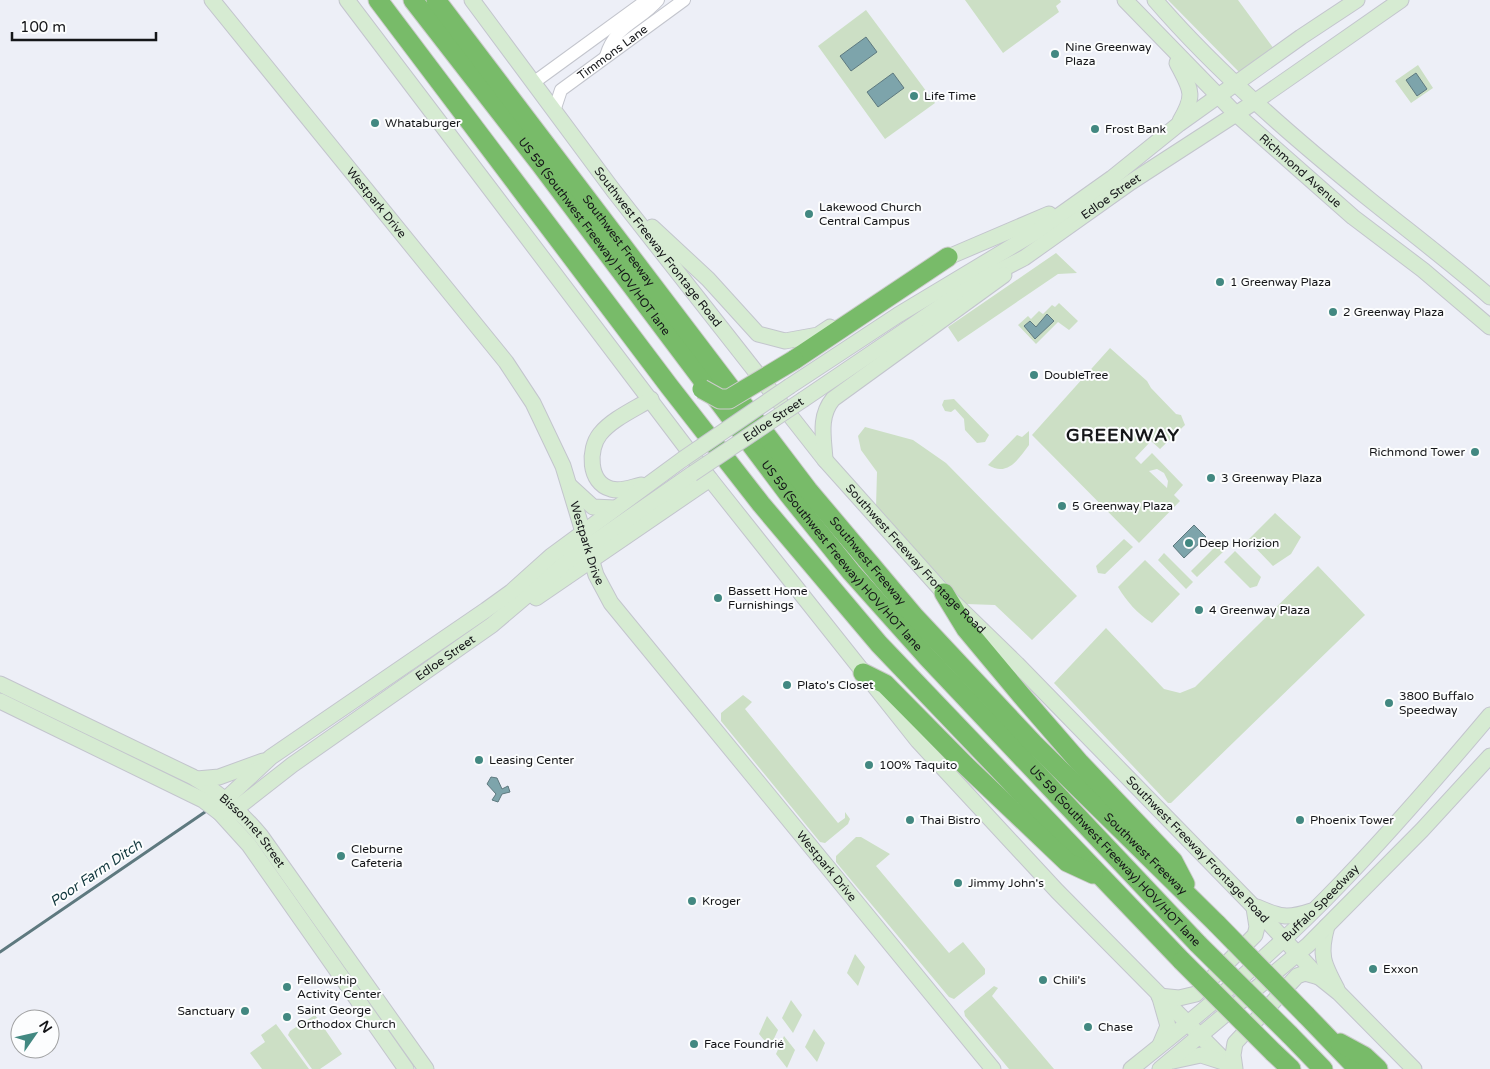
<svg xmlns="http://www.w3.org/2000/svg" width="1490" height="1069" viewBox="0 0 1490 1069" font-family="'Varela Round',sans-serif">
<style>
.green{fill:#ccdfc5;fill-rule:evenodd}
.water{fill:#7da4ab;stroke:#5e797f}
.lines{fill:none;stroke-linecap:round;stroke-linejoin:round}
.stream{stroke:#5e797f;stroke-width:3}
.tertiary-casing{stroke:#c3c5cd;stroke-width:14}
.secondary-casing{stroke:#c3c5cd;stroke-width:17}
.motorway-casing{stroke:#ccc;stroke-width:21}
.tertiary{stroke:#fff;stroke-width:12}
.secondary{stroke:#d6ebd2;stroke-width:15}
.motorway{stroke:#78bb69;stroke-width:19}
.secondary-bridge-casing{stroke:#c3c5cd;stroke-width:17;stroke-linecap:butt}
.motorway-bridge-casing{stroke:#ccc;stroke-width:21;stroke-linecap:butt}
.secondary-bridge{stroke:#d6ebd2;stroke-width:15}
.motorway-bridge{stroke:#78bb69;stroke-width:19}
.poi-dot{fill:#428881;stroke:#fcfdfe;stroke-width:2}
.labels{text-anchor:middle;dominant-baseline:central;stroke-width:4;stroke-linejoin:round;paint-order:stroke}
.poi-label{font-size:12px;fill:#151619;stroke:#fcfdfe;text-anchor:start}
.street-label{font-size:12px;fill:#151619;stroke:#fcfdfe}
.water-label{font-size:14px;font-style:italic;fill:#11373d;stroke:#fcfdfe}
.district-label{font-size:18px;font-weight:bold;letter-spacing:1px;fill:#151619;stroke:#fcfdfe}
</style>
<rect width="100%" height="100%" fill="#edeff7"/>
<!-- green -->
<path class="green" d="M 965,0 L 1060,0 L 1061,2 L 1056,6 L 1059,12 L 1003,53 Z
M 1168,0 L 1238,0 L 1274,49 L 1239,72 Z
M 866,10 L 935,103 L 885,139 L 818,46 Z
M 1418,65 L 1433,88 L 1411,103 L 1395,81 Z
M 1056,253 L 1077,273 L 1058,274 L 958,342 L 948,327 Z
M 1059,303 L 1078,321 L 1069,330 L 1058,322 L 1036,344 L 1018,325 L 1028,316 L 1031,319 L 1039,311 L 1043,314 L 1052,305 L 1055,307 Z
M 1110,348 L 1147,381 L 1151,388 L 1176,414 L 1181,415 L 1185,425 L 1160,449 L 1151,441 L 1135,458 L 1141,464 L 1152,453 L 1183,485 L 1174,495 L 1180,501 L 1139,543 L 1032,435 ZM 1157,469 L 1164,473 L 1168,481 L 1167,488 L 1149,471 Z
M 954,399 L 989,435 L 985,442 L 977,443 L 965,430 L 964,419 L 955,409 L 951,412 L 945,411 L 942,405 L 944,400 Z
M 865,427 L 913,440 L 946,463 L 1077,596 L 1032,640 L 995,605 L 966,604 L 876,507 L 877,472 L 861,450 L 858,436 Z
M 1029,431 L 1029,445 C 1018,460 1007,477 988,465 L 1017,435 L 1022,437 Z
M 1275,513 L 1301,537 L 1291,554 L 1273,566 L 1248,540 Z
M 1124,539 L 1133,547 L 1105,574 L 1098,573 L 1096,566 Z
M 1218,544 L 1224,551 L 1197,577 L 1191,571 Z
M 1235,551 L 1261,577 L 1257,586 L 1250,588 L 1224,562 Z
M 1164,553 L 1193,582 L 1186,589 L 1158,560 Z
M 1145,560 L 1180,594 L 1152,623 C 1137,613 1127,602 1118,587 Z
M 1318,566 L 1365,615 L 1171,803 L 1168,803 L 1054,683 L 1106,628 L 1164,689 L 1180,693 L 1195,687 Z
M 743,695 L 752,702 L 745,709 L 838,823 L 845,818 L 845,812 L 850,819 L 848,824 L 825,843 L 820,842 L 721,721 L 721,713 Z
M 856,837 L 861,837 L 890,854 L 876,866 L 949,953 L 963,942 L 985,969 L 985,974 L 954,999 L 949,997 L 836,862 L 836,856 Z
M 855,954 L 865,967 L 858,986 L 847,973 Z
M 994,986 L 998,988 L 992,996 L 1054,1069 L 1009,1069 L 965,1016 L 964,1011 Z
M 791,1000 L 802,1015 L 793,1033 L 782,1018 Z
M 315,1015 L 342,1054 L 320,1069 L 312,1069 L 288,1035 L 290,1031 Z
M 767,1016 L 778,1030 L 770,1047 L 759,1034 Z
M 276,1024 L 309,1069 L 262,1069 L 250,1053 L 265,1042 L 261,1035 Z
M 814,1029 L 825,1043 L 817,1062 L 805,1047 Z
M 784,1036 L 795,1050 L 787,1068 L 776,1054 Z"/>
<!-- water -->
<path class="water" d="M 866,37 L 877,52 L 851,71 L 840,56 Z
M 893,73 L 904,88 L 878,107 L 867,92 Z
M 1416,73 L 1427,89 L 1417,96 L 1406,80 Z
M 1047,314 L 1054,321 L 1035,339 L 1024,326 L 1030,321 L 1036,327 Z
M 1194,525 L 1206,537 L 1184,558 L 1173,546 Z
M 491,777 L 497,778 L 502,789 L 508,786 L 510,792 L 502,794 L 498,802 L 492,800 L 496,794 L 487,784 Z"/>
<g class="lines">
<!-- stream -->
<path class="stream" d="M 0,952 L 205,812"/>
<!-- tertiary casing -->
<g class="tertiary-casing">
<g id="tertiary">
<path d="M 606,56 C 615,25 639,22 658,0"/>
<path d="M 533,83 L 647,0"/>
<path id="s1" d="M 554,111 L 561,90 L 684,0"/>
</g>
</g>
<!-- secondary casing -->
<g class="secondary-casing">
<g id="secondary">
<path id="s2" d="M 212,0 L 506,362 L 533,403 L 563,466 L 596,575 L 611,603 L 993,1069"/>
<path d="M 347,0 L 710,479 L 918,741 L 1057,891 L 1233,1069"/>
<path id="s3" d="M 472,0 L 613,190 L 825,460 L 944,593 L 1017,664 L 1253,906 L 1319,977 L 1339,993 L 1414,1069"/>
<path id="s4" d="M 1125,0 L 1235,113 L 1353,217 L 1423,270 L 1490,327"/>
<path d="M 1155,0 C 1217,72 1295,139 1369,199 C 1410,232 1451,263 1490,297"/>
<path d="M 1177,63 C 1191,90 1196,94 1180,121"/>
<path d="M 652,227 L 708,279 L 758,334 L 785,341 L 818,335 L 830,327"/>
<path d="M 939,261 L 1049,214"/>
<path d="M 790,386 L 898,315 L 1036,232 L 1112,178 L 1179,124 L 1301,37 L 1357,0"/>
<path id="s5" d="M 804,399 L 953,298 L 989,276 L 1024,258 L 1131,182 L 1256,101 L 1401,0"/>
<path d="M 825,460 C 824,439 818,417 833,399 L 1004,275"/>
<path d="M 641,485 C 632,487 621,492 611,489 C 588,483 588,449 600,434 C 612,419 635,409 651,399"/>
<path d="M 570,486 L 593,507 L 615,508"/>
<path d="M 536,598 L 710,479"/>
<path id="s6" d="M 0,684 L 193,777 C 220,793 241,812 261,836 L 426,1069"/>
<path d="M 0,701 L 203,800 L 220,813 L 249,845 L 406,1069"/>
<path d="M 197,779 L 219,777 L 263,761"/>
<path id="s7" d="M 228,810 L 237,808 L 292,765 L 492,625 L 570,559 L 692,474"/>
<path d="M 220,813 L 226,799 L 271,757 L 486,610 L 511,592 L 551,556 L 683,459"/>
<path d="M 1257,907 C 1280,917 1287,919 1311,911"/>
<path d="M 1327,926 C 1319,955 1323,963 1337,989"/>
<path d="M 1159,996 L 1179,998 L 1196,994 L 1255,935 L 1257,927 L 1254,908"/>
<path d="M 1160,998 L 1168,1026 L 1160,1045"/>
<path d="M 1173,1061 L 1201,1055 L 1223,1062"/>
<path id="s8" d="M 1131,1069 C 1204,1011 1277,950 1341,883 C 1393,829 1442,772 1490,715"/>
<path d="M 1160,1069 L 1308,945 L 1422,830 L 1490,756"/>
<path d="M 1235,1069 L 1233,1055 L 1235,1043 L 1297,976 L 1305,973 L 1319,977"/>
</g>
</g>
<!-- motorway casing -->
<g class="motorway-casing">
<g id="motorway">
<path d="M 378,0 L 669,386 L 761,504 L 879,644 L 1182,961"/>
<path id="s9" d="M 413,0 L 541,165 L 789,495 L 851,572 L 927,657 L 1198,944"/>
<path id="s10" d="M 436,0 L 808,490 L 915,617 L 1034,744 L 1217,924"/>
<path d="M 794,360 L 948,257"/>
<path d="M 944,593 L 966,629 L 1021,695 L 1079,762 L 1173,861 L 1185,884"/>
<path d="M 863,673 L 885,684 L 965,765 L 1067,862 L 1093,874"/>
<path d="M 1306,1015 L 1358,1069"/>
<path d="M 1290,1035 L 1323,1069"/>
<path d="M 1340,1043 L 1364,1056 L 1378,1069"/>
<path d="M 1273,1052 L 1291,1069"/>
</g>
</g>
<!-- tertiary -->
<use href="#tertiary" class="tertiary"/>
<!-- secondary -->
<use href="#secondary" class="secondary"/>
<!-- motorway -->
<use href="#motorway" class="motorway"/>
<!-- secondary-bridge casing -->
<g class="secondary-bridge-casing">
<g id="secondary-bridge">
<path d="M 683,459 L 790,386"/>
<path id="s11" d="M 692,474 L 804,399"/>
</g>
</g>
<!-- motorway-bridge casing -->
<g class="motorway-bridge-casing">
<path id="motorway-bridge" d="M 702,389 L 720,399 L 729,399 L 794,360
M 1217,924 L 1306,1015
M 1198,944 L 1290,1035
M 1182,961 L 1273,1052"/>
</g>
<!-- secondary-bridge -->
<use href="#secondary-bridge" class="secondary-bridge"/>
<!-- motorway-bridge -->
<use href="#motorway-bridge" class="motorway-bridge"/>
</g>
<!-- markers -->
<g class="poi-dot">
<circle cx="1055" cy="54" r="5"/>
<circle cx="914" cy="96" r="5"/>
<circle cx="375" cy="123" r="5"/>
<circle cx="1095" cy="129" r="5"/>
<circle cx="809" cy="214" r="5"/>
<circle cx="1220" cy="282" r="5"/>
<circle cx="1333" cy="312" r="5"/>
<circle cx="1034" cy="375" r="5"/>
<circle cx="1475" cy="452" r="5"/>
<circle cx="1211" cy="478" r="5"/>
<circle cx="1062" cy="506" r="5"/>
<circle cx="1189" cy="543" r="5"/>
<circle cx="718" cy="598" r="5"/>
<circle cx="1199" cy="610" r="5"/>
<circle cx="787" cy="685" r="5"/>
<circle cx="1389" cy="703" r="5"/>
<circle cx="479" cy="760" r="5"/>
<circle cx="869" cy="765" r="5"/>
<circle cx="910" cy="820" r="5"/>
<circle cx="1300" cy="820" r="5"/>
<circle cx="341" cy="856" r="5"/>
<circle cx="958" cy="883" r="5"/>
<circle cx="692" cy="901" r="5"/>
<circle cx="1373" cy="969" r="5"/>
<circle cx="1043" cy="980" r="5"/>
<circle cx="287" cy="987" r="5"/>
<circle cx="245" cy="1011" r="5"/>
<circle cx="287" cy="1017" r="5"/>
<circle cx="1088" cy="1027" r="5"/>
<circle cx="694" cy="1044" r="5"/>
</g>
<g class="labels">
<!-- poi labels -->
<g class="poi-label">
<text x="1065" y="47">Nine Greenway<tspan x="1065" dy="14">Plaza</tspan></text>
<text x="924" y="96">Life Time</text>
<text x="385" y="123">Whataburger</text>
<text x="1105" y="129">Frost Bank</text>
<text x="819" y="207">Lakewood Church<tspan x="819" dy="14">Central Campus</tspan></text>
<text x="1230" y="282">1 Greenway Plaza</text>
<text x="1343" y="312">2 Greenway Plaza</text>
<text x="1044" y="375">DoubleTree</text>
<text x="1465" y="452" text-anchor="end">Richmond Tower</text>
<text x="1221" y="478">3 Greenway Plaza</text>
<text x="1072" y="506">5 Greenway Plaza</text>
<text x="1199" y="543">Deep Horizion</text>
<text x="728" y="591">Bassett Home<tspan x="728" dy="14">Furnishings</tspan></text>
<text x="1209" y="610">4 Greenway Plaza</text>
<text x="797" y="685">Plato's Closet</text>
<text x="1399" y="696">3800 Buffalo<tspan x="1399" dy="14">Speedway</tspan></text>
<text x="489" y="760">Leasing Center</text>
<text x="879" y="765">100% Taquito</text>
<text x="920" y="820">Thai Bistro</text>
<text x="1310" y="820">Phoenix Tower</text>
<text x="351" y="849">Cleburne<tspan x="351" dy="14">Cafeteria</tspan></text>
<text x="968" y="883">Jimmy John's</text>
<text x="702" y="901">Kroger</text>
<text x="1383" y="969">Exxon</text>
<text x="297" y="980">Fellowship<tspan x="297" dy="14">Activity Center</tspan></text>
<text x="1053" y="980">Chili's</text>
<text x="297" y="1010">Saint George<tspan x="297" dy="14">Orthodox Church</tspan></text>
<text x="235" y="1011" text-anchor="end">Sanctuary</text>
<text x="1098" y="1027">Chase</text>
<text x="704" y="1044">Face Foundrié</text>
</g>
<!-- street labels -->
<g class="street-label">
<text stroke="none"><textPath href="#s1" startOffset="86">Timmons Lane</textPath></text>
<text stroke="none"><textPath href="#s4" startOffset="245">Richmond Avenue</textPath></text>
<text stroke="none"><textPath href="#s5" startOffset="368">Edloe Street</textPath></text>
<text stroke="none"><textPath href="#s2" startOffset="261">Westpark Drive</textPath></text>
<text stroke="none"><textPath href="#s9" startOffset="298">US 59 (Southwest Freeway) HOV/HOT lane</textPath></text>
<text stroke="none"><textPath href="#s10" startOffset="302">Southwest Freeway</textPath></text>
<text stroke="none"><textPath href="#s3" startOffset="309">Southwest Freeway Frontage Road</textPath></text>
<text stroke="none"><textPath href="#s11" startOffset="98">Edloe Street</textPath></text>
<text stroke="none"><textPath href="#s2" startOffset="666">Westpark Drive</textPath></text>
<text stroke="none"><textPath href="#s9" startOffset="702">US 59 (Southwest Freeway) HOV/HOT lane</textPath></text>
<text stroke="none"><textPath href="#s3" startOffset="714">Southwest Freeway Frontage Road</textPath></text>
<text stroke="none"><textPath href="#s10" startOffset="708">Southwest Freeway</textPath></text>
<text stroke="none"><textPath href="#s7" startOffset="266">Edloe Street</textPath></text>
<text stroke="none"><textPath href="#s6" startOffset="295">Bissonnet Street</textPath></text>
<text stroke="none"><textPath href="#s3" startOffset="1119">Southwest Freeway Frontage Road</textPath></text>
<text stroke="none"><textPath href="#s10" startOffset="1112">Southwest Freeway</textPath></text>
<text stroke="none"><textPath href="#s9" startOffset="1108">US 59 (Southwest Freeway) HOV/HOT lane</textPath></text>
<text stroke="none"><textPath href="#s2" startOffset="1071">Westpark Drive</textPath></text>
<text stroke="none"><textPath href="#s8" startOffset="252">Buffalo Speedway</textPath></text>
</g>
<!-- water labels -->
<g class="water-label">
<text transform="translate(96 873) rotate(-34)">Poor Farm Ditch</text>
</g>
<!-- district labels -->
<g class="district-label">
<text x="1123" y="435">GREENWAY</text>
</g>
</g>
<!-- north arrow -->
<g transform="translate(35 1034) rotate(56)"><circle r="24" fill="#fcfdfe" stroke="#a0a1a2"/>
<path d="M0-4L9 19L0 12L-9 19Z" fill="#428881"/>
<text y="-8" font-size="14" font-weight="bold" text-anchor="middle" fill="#151619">N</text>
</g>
<!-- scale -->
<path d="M12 32v8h144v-8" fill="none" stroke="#151619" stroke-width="2.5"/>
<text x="20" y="32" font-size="15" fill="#151619" stroke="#fcfdfe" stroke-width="4" paint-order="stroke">100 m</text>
</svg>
